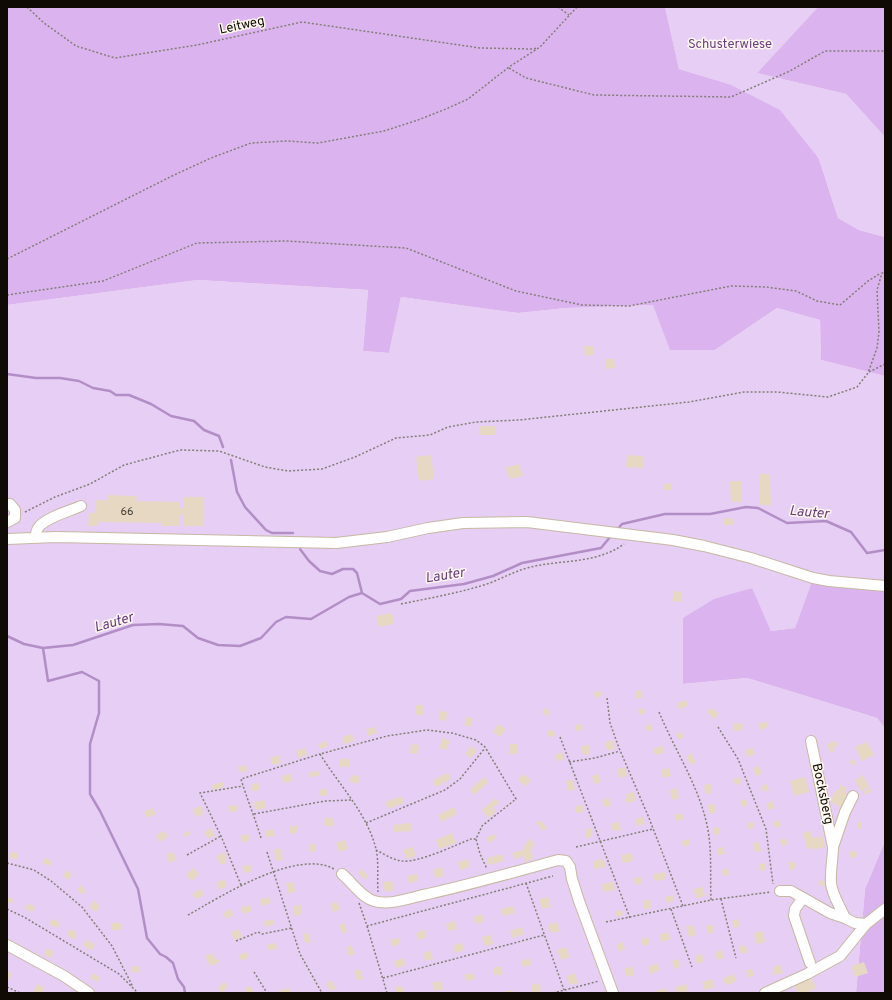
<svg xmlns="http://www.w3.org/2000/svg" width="892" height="1000" viewBox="0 0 892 1000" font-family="Overpass,sans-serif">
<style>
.green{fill:#e6cef4}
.forest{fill:#dbb4ef}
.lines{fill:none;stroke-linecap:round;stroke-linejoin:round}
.stream{stroke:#b38ec6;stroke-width:2.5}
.building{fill:#e6d8c2}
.minor-casing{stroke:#c6b8a2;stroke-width:12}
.path{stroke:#837e76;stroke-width:1.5;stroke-dasharray:2 2;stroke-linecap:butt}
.minor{stroke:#fff;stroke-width:10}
.labels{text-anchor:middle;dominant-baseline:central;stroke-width:3;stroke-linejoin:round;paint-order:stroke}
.number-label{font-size:11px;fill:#453e34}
.street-label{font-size:13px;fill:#0f0b04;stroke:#fef8ef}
.park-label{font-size:13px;fill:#6c3d82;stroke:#fef8ef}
.water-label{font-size:14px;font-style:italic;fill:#68397e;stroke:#fef8ef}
</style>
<rect width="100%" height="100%" fill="#fef8ef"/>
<!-- green -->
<path class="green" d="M 665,7 L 818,7 L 757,73 L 846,94 L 885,137 L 885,237 L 859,230 L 838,218 L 819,159 L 729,84 L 679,69 Z
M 198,280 L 368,290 L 363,351 L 389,353 L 401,297 L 518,313 L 566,308 L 653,305 L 715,350 L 777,308 L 820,320 L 821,360 L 885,376 L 885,586 L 813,578 L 795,628 L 771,631 L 751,588 L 683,618 L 684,684 L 747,678 L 877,718 L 885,728 L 885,841 L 865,889 L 856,993 L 7,993 L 7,305 Z"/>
<!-- forest -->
<path class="forest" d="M 7,7 L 665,7 L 679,69 L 729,84 L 780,110 L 819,159 L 838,218 L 859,230 L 885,237 L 885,376 L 821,360 L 820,320 L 777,308 L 715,350 L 670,350 L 653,305 L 566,308 L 518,313 L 401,297 L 389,353 L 363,351 L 368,290 L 198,280 L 7,305 Z
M 818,7 L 885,7 L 885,137 L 846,94 L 757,73 Z
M 813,578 L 885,586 L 885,728 L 877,718 L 747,678 L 683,684 L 683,618 L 714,599 L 752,588 L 771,631 L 795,628 Z
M 885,841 L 885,993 L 856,993 L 865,889 Z"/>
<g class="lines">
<!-- stream -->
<path class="stream" d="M 7,374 L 36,378 L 60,378 L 79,381 L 93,388 L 110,391 L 116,395 L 129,395 L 151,404 L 171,416 L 194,421 L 204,430 L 219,436 L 223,447
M 231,460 L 237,492 L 245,507 L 266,530 L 272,533 L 293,533
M 616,531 L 622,524 L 665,514 L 710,514 L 746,507 L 758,508 L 787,523 L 826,521 L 851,532 L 867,553 L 885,550
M 300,549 L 309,561 L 320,571 L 332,574 L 343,569 L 353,569 L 357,573 L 362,593
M 7,636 L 24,644 L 43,648 L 73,645 L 133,625 L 159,624 L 183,626 L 198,638 L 218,645 L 240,646 L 261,638 L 276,622 L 286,617 L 311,619 L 349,597 L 362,593 L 380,604 L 401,599 L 410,591 L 464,584 L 493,576 L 522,563 L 601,548 L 611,536
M 43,648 L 48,681 L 82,672 L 99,681 L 99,713 L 90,744 L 90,794 L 100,811 L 138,889 L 147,938 L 160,954 L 166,957 L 173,963 L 178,979 L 184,987 L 185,993"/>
</g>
<!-- building -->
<path class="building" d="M 584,346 L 593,346 L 594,355 L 585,356 Z
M 605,359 L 614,359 L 615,368 L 606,369 Z
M 480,426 L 495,426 L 495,435 L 480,435 Z
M 431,455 L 434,479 L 419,481 L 416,457 Z
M 627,455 L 644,456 L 644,468 L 626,467 Z
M 519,464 L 523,476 L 510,479 L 505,468 Z
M 759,474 L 770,474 L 771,505 L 759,505 Z
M 730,481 L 741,481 L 742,502 L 731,502 Z
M 672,483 L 672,490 L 664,490 L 664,484 Z
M 107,495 L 137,496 L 136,501 L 180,502 L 180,508 L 183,508 L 184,497 L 203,497 L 203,526 L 184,526 L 184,515 L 180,515 L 179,526 L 161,526 L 161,523 L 98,522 L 98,526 L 88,526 L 89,512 L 95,513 L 95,500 L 107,500 Z
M 723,518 L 733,519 L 733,525 L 723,525 Z
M 674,591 L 682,592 L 681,602 L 672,601 Z
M 392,613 L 394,624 L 379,627 L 376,616 Z
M 641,690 L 643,697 L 636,699 L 635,691 Z
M 601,691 L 602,696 L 595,698 L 594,692 Z
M 686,700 L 688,706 L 678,709 L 677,703 Z
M 416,705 L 423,705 L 423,715 L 416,715 Z
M 548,708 L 550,715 L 545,716 L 543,709 Z
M 644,708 L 646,713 L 640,715 L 638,710 Z
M 710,708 L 719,713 L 715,719 L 707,713 Z
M 440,711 L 447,712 L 446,721 L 439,720 Z
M 466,717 L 473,719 L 471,727 L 464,725 Z
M 766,721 L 768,727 L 760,730 L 758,724 Z
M 734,723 L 743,724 L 742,731 L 733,730 Z
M 498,724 L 506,729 L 500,737 L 493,732 Z
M 582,724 L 583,729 L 576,731 L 575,725 Z
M 651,724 L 653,730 L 646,731 L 645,726 Z
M 375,727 L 377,733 L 368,736 L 366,729 Z
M 554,730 L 555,736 L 548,737 L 547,731 Z
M 681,732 L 684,737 L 679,740 L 676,734 Z
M 352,734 L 354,741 L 344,744 L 342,737 Z
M 443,738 L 450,741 L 446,750 L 439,748 Z
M 613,740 L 615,749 L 607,751 L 605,742 Z
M 327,741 L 328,746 L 320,749 L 318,744 Z
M 836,741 L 838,746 L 833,747 L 835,751 L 830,752 L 827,744 Z
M 867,742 L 874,755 L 862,761 L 855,747 Z
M 411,744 L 419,745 L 417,754 L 410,753 Z
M 510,744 L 517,744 L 517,754 L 510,754 Z
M 589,745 L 590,754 L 583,755 L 581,746 Z
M 471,746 L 477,750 L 471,758 L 465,754 Z
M 663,746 L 664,753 L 655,755 L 653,749 Z
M 305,748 L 307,755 L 298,758 L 296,751 Z
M 753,748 L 755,754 L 747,757 L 745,750 Z
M 563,753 L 564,760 L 557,761 L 555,754 Z
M 691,753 L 696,762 L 691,765 L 686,757 Z
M 279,755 L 281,763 L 273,765 L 270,758 Z
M 340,759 L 349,759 L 349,767 L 340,767 Z
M 854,759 L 856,764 L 851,765 L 850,761 Z
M 246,765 L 247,771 L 239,772 L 238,767 Z
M 759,766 L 762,774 L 756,776 L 753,768 Z
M 625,767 L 627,776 L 619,778 L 617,769 Z
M 669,768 L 671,776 L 663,778 L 661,770 Z
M 319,771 L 319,776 L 310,777 L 310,772 Z
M 448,773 L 451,779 L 443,783 L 440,776 Z
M 291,774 L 293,781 L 283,783 L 282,776 Z
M 522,774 L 531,779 L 527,786 L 518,781 Z
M 599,774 L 601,782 L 594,784 L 592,776 Z
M 351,775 L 360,776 L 358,784 L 350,782 Z
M 863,775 L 869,787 L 861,791 L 855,780 Z
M 440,777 L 443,784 L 435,787 L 433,780 Z
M 484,777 L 489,782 L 474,795 L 470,790 Z
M 739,777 L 742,783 L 735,785 L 733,779 Z
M 805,777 L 809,792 L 794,796 L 790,781 Z
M 573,780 L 575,789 L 568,791 L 566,781 Z
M 223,782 L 224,787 L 213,790 L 211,785 Z
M 259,783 L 260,790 L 252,791 L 251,784 Z
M 711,784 L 712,793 L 705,794 L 704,785 Z
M 767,784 L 769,790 L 763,792 L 761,786 Z
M 840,785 L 847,788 L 845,793 L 848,794 L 842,808 L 830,802 L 836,789 L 839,790 Z
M 677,788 L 679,798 L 672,800 L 670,790 Z
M 870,788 L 872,790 L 867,795 L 863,792 Z
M 327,789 L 328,795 L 320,796 L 319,790 Z
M 634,792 L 636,801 L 626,803 L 625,798 L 627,798 L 626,794 Z
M 402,796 L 404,803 L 388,809 L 385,802 Z
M 495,798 L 499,802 L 493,808 L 496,811 L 489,818 L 482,810 Z
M 609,798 L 611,806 L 604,807 L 602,800 Z
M 746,799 L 748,805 L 742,807 L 740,801 Z
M 264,800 L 266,808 L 255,810 L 254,802 Z
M 772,801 L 775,808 L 769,810 L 766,804 Z
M 714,804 L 716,812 L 709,814 L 708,805 Z
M 237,805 L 238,811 L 229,812 L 228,806 Z
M 583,805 L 584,812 L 576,813 L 575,806 Z
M 201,806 L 204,814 L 196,817 L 193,809 Z
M 454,807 L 457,814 L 441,822 L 438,815 Z
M 153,808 L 156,814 L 147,818 L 144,812 Z
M 682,813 L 684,819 L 676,821 L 674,815 Z
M 325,817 L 334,819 L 333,827 L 324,825 Z
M 643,817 L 645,824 L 637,826 L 635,819 Z
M 540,820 L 547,828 L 543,831 L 536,823 Z
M 779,820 L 781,826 L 775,828 L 773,822 Z
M 619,822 L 621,830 L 613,831 L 611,824 Z
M 753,822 L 754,828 L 748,829 L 747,823 Z
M 858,822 L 862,822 L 861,829 L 857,828 Z
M 411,823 L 412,831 L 394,832 L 394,825 Z
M 297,825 L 298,832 L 290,834 L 289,827 Z
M 719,827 L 720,834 L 714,835 L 713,828 Z
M 211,828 L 215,835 L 208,839 L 204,832 Z
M 591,828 L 592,837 L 586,838 L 585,829 Z
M 273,829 L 275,836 L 266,837 L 265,831 Z
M 164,831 L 168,837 L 159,842 L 156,835 Z
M 189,831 L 191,834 L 185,837 L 183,834 Z
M 811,831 L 813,838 L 822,836 L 825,847 L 813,850 L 813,848 L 807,849 L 803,833 Z
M 452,833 L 456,843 L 439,849 L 436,840 Z
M 249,834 L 250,840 L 242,842 L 240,836 Z
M 493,834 L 496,838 L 489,843 L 486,838 Z
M 785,838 L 788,844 L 782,846 L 780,840 Z
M 528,839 L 535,843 L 530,853 L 534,855 L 531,860 L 525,862 L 524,856 L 514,859 L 512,853 L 523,850 Z
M 689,839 L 690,845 L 683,847 L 682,841 Z
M 345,840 L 348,849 L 339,852 L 336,843 Z
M 759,842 L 761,851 L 755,852 L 753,843 Z
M 310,844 L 315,844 L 316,851 L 310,852 Z
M 413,847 L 416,856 L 407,859 L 403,850 Z
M 723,847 L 725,854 L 718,855 L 717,849 Z
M 280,848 L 283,860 L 276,861 L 274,850 Z
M 850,851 L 857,852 L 856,858 L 849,857 Z
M 9,852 L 18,853 L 17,859 L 9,858 Z
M 173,852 L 177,859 L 169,863 L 166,855 Z
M 224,852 L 227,858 L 225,859 L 227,862 L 221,865 L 216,857 Z
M 632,853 L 633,861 L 623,863 L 621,855 Z
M 502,854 L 504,861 L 489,865 L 487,858 Z
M 44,858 L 52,861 L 50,866 L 42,863 Z
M 468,859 L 470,867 L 460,870 L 458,862 Z
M 604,859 L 605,867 L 594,869 L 593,861 Z
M 794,861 L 796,868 L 790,870 L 788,863 Z
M 765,863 L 766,870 L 760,871 L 759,864 Z
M 251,865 L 252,871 L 244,873 L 242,866 Z
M 442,867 L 444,876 L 435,878 L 433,870 Z
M 193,868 L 199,874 L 192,881 L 186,875 Z
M 728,868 L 729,875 L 723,876 L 722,870 Z
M 362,869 L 368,876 L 365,880 L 358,873 Z
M 66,870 L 72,874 L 69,880 L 63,876 Z
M 665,872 L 666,879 L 655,881 L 653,874 Z
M 417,874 L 418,881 L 409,883 L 407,876 Z
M 641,877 L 642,884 L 635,885 L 633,878 Z
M 224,879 L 227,886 L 219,890 L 216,883 Z
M 820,880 L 826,883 L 824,887 L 818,884 Z
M 392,881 L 394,890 L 385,892 L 383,882 Z
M 294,882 L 295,892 L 288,893 L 286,883 Z
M 613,882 L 615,890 L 603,892 L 602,884 Z
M 81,885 L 86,891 L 82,895 L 77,889 Z
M 703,887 L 705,896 L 696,898 L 693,889 Z
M 201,889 L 204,895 L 196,899 L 192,894 Z
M 673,895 L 674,901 L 667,903 L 665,897 Z
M 7,897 L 14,899 L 12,904 L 7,902 Z
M 269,897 L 271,903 L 262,906 L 260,900 Z
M 548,897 L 551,907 L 542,909 L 539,899 Z
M 650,899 L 651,908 L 644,909 L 643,901 Z
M 94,901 L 100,906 L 96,912 L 89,907 Z
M 337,902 L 340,910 L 333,912 L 330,904 Z
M 27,904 L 35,906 L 33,912 L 25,909 Z
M 250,905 L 252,911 L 243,914 L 241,907 Z
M 301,905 L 302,914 L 294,916 L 293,906 Z
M 513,906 L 515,913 L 503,916 L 501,909 Z
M 230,909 L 234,915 L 226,919 L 223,913 Z
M 622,910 L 623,915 L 616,917 L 615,911 Z
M 482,914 L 484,922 L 476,924 L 473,917 Z
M 52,919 L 60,922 L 57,928 L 49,924 Z
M 738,919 L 740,926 L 734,928 L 732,921 Z
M 273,920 L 273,925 L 265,927 L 264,921 Z
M 455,921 L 457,929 L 448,931 L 446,924 Z
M 557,922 L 560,931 L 553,933 L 552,931 L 550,932 L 548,925 Z
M 112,923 L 121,923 L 121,930 L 112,930 Z
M 345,923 L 347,932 L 342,933 L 339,925 Z
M 693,925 L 696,935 L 689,937 L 686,927 Z
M 713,925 L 714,932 L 708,934 L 706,926 Z
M 522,927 L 524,934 L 512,938 L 510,931 Z
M 70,929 L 77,933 L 74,940 L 67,935 Z
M 239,929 L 242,937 L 234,940 L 231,932 Z
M 425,930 L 427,937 L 418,940 L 416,933 Z
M 763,931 L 765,942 L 756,944 L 754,933 Z
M 668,932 L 671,939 L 661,942 L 659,935 Z
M 309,933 L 311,942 L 305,943 L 303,934 Z
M 491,935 L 493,944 L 485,946 L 482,937 Z
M 648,937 L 650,944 L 643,946 L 641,939 Z
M 399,938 L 400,944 L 392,946 L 390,940 Z
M 86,940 L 95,944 L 92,950 L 83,946 Z
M 623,942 L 625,949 L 619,952 L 616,945 Z
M 276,943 L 277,949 L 268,950 L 267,944 Z
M 462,943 L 464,950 L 455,953 L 453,945 Z
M 351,945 L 355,954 L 349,956 L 346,947 Z
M 745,945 L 748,952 L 741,954 L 739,946 Z
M 566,947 L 570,957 L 561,960 L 557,950 Z
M 47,948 L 54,952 L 51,958 L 44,955 Z
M 722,950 L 724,958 L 717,960 L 715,952 Z
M 431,951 L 433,959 L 425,961 L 423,953 Z
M 247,952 L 249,957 L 241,961 L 239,955 Z
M 213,953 L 216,960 L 218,959 L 220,962 L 210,966 L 205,956 Z
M 702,954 L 704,961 L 697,964 L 695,956 Z
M 404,958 L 406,965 L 396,968 L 394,961 Z
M 530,958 L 531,965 L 523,967 L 521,961 Z
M 678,959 L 681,966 L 674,969 L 672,961 Z
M 864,962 L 868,973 L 855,977 L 851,966 Z
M 657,963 L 660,970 L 650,974 L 648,967 Z
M 781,965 L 783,973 L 774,975 L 773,967 Z
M 139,966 L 139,972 L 131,973 L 131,967 Z
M 501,966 L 503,974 L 497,976 L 497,974 L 494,975 L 493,968 Z
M 632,966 L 634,975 L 627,977 L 624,969 Z
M 360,969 L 363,979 L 357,980 L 354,971 Z
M 752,969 L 754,976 L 748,978 L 746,970 Z
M 7,971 L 12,973 L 9,980 L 7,980 Z
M 93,973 L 100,977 L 97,982 L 90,978 Z
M 473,973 L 475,979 L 466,981 L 464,975 Z
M 575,973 L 578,983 L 573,985 L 572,983 L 569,984 L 566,976 Z
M 734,974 L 736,982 L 725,985 L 723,978 Z
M 811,977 L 816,988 L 806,993 L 798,993 L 794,985 Z
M 712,979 L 715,987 L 704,990 L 702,982 Z
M 331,980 L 336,988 L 331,991 L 326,984 Z
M 441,981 L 443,989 L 435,991 L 432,983 Z
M 224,982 L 228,986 L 222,993 L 217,988 Z
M 540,983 L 541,991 L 532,993 L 531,985 Z
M 37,984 L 45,988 L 42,993 L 33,993 Z
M 686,984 L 688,991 L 677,993 L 675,987 Z
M 249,986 L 252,988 L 253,992 L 251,993 L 246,992 L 246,988 Z
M 395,986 L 404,987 L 404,993 L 395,993 Z
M 290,988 L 291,993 L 280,993 L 279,990 Z
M 666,988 L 667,993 L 656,993 L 656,991 Z
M 512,990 L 513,993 L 503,993 L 503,992 Z"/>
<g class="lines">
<!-- minor casing -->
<g class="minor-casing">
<path id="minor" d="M 7,504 L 10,504 L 15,510 L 15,518 L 7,522
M 35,538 C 36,535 36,531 38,528 C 44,518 70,511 81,506
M 7,539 L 56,537 L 336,543 L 387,537 L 428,528 L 463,523 L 527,522 L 673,540 L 704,546 L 751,558 L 813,578 L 829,581 L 885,586
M 811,741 L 833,847 C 833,859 830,871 831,883 C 832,895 840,906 845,918 L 855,923 L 866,924
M 833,847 L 845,812 L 853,796
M 342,874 C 352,882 361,897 374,901 C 391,906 412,897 428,894 C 472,884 515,872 558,860 L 566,861 L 570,867 L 572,879 L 579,901 L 613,993
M 780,891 L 791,891 L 830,913 L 845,918
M 803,898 L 795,909 L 794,916 L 810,963
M 7,945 L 64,976 L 89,993
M 765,993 L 807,974 L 840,956 L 866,924 L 885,909"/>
</g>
<!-- path -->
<path class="path" d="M 27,7 L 44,23 L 76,46 L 115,58 L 197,45 L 302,22 L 480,48 L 532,49 L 538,48
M 558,7 L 569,15
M 509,68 L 526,78 L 594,95 L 731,97 L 790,71 L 825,51 L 885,51
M 7,259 L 172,176 L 211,158 L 251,143 L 287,141 L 318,143 L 384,131 L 418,120 L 446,109 L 468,99 L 509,67 L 540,47 L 577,7
M 7,295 L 103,281 L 197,243 L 286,241 L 406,248 L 516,291 L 582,305 L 629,306 L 731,286 L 766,287 L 796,291 L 817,301 L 840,305 L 868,281 L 881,273
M 869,372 L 885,364
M 25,512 L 55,497 L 90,484 L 124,465 L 180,450 L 219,451 L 265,467 L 288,471 L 322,469 L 355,457 L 396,438 L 430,435 L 448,427 L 476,422 L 519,420 L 689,402 L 744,392 L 777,392 L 828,397 L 857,387 L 868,373 L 877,348 L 879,332 L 877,290 L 882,273 L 885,273
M 401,604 C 430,598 459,593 487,584 C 501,579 513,572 527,568 C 559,559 595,565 624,544
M 607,698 L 610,723 L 619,748 L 649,818 L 683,906
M 659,712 C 675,751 700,787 708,830 C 712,853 710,877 711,900
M 718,727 L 738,759 L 766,829 L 773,884
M 560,737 L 630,918
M 569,762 L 595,758 L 620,751
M 254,814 L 325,801 L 352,800
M 366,823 L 445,790 L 460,779 L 485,748
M 261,838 C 255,818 247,799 241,779 L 320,754
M 576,847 L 653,829
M 376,850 C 384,854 393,860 402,861 C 418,863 456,845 471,839 L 476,839
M 267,852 L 300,954 L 322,993
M 187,855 L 221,836
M 7,863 L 34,870 L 51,881 L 82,907 L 112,946 L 133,987
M 526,883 L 564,990
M 241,885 L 221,836 L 200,793 L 243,786
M 378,892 C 377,880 379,860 376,849 C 367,813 339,785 320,754 L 387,736 L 427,730 L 452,733 L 476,740 L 485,747 L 516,799 L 482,826 L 476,839 L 480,854 L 487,869
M 721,899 L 736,958
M 359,903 L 367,926 L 553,876
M 7,909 L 24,917 L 119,974 L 138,993
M 671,909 L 692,967
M 188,915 C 220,897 297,848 334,869
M 606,922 L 711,900 L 771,892
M 367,926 L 387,993
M 236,941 L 258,932 L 262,934 L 292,928
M 254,972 L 267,993
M 383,978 L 544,935
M 7,987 L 20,993
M 553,993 L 599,981"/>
<!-- minor -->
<use href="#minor" class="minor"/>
</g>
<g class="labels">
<!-- number labels -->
<g class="number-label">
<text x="127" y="512">66</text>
</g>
<!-- street labels -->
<g class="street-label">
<text transform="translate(242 26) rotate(-12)">Leitweg</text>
<text transform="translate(822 794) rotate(78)">Bocksberg</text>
</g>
<!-- park labels -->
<g class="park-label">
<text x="730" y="45">Schusterwiese</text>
</g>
<!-- water labels -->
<g class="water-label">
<text transform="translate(809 513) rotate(5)">Lauter</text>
<text transform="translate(445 576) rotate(-9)">Lauter</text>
<text transform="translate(114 623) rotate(-16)">Lauter</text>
</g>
</g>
<!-- border -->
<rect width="892" height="1000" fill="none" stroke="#0f0b04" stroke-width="16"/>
</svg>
